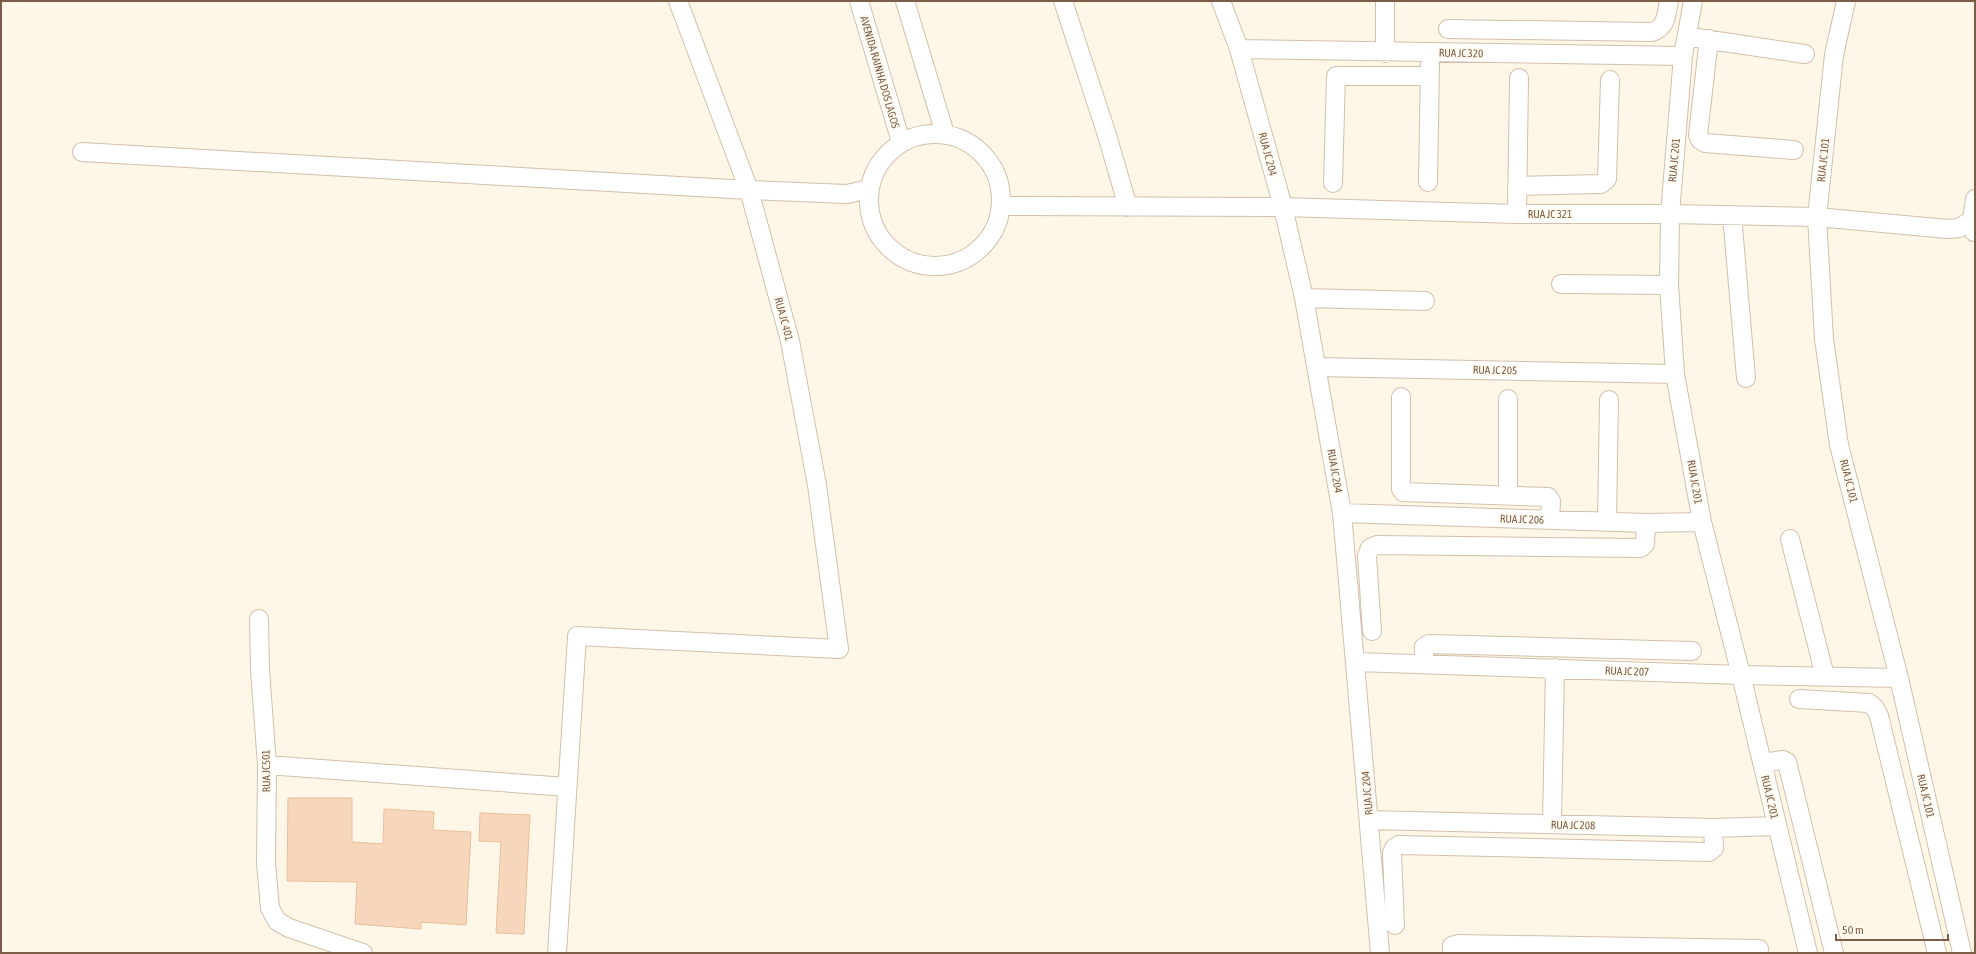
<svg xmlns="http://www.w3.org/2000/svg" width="1976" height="954" viewBox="0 0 1976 954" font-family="'Asap Condensed',sans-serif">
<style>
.building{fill:#f7d7bc;stroke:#ebbe9a}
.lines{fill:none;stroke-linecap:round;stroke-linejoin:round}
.minor-casing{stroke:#d3bfab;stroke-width:20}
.minor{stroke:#fff;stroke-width:18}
.labels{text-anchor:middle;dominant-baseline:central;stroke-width:4;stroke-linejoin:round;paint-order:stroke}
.street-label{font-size:11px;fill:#7c5d48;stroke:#fffaef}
</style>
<rect width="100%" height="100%" fill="#fef7e7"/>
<!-- building -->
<path class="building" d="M 288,798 L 352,798 L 352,842 L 383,844 L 384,809 L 434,812 L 433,830 L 471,832 L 466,925 L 421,922 L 421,929 L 355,924 L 357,882 L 287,881 Z
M 480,813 L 530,815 L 524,934 L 496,933 L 501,842 L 479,841 Z"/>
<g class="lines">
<!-- minor casing -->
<g class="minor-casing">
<path id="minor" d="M 859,1 L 901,142
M 905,1 L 945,134
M 1063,1 L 1106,132 L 1128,207
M 1221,1 L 1239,49 L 1283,207 L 1304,298 L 1342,513 L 1380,953
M 1385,1 L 1385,53
M 1693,1 L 1683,56 L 1670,214 L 1669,285 L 1675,374 L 1702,522 L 1741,675 L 1808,953
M 1846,1 L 1834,55 L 1817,217 L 1824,339 L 1839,445 L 1899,678 L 1962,953
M 1448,29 L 1652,32 C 1667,27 1666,15 1669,1
M 1697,38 L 1805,54
M 1709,39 L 1698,135 L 1700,140 L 1705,143 L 1794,150
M 1239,49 L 1683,56
M869 200a66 66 0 1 1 132 0a66 66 0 1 1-132 0Z
M 82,152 L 749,190 L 847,194 L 869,189
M 1428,182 L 1430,64
M 1333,183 L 1336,76 L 1429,76
M 1517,186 L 1601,184 L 1607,179 L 1610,80
M 1001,206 L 1283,207 L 1517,214 L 1670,214 L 1817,217 L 1948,229 L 1959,228 L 1972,220
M 1517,214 L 1519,78
M 1732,215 L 1746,378
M 1974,232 L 1972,220 L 1975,199
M 1561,284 L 1669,285
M 1304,298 L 1425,301
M 1316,367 L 1675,374
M 1401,397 L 1401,489 L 1403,492 L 1548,497 L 1551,501 L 1550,520
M 1508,495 L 1508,399
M 1342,513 L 1646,523 L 1702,522
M 1607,522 L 1609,400
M 1790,539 L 1825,676
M 259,619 L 260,670 L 267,765 L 266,863 L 270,908 L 277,921 L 289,928 L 363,953
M 1372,631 L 1367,556 L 1370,548 L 1377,545 L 1641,548 L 1645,544 L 1646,523
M 1356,662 L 1741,675 L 1899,678
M 1424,664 L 1424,647 L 1429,644 L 1692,651
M 1799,699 L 1869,703 L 1875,708 L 1879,716 L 1937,953
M 1762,763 L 1783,760 L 1787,762 L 1834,953
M 267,765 L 567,787
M 1369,820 L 1713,828 L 1777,826
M 1552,824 L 1555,668
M 1395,925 L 1392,853 L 1394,848 L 1399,845 L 1709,852 L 1714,848 L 1713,828
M 557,953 L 577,636 L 839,649 L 817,485 L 790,341 L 749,190 L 678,1
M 1452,953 L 1452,946 L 1458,944 L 1759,949"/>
</g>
<!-- minor -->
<use href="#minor" class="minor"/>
</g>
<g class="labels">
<!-- street labels -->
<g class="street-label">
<text transform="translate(1461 53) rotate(1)">RUA JC 320</text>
<text transform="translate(880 72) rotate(74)">AVENIDA RAINHA DOS LAGOS</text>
<text transform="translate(1268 154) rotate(75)">RUA JC 204</text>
<text transform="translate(1674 160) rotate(-85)">RUA JC 201</text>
<text transform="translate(1823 160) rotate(-84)">RUA JC 101</text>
<text x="1550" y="214">RUA JC 321</text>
<text transform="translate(784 319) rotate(75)">RUA JC 401</text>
<text transform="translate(1495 370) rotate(1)">RUA JC 205</text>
<text transform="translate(1335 471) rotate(80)">RUA JC 204</text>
<text transform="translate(1849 481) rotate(76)">RUA JC 101</text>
<text transform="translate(1695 482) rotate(80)">RUA JC 201</text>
<text transform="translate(1522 519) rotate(2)">RUA JC 206</text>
<text transform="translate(1627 671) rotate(2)">RUA JC 207</text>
<text transform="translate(266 771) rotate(-91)">RUA JC501</text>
<text transform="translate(1367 793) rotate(-95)">RUA JC 204</text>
<text transform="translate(1926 796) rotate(77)">RUA JC 101</text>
<text transform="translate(1770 797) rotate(77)">RUA JC 201</text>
<text transform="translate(1573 825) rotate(1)">RUA JC 208</text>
</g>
</g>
<!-- border -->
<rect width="1976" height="954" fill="none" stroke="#7c5d48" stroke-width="4"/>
<!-- scale -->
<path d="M1836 934v6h112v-6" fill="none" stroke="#7c5d48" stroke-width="2"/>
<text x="1842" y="934" font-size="12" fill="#7c5d48" stroke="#fffaef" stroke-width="3" paint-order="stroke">50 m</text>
</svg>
